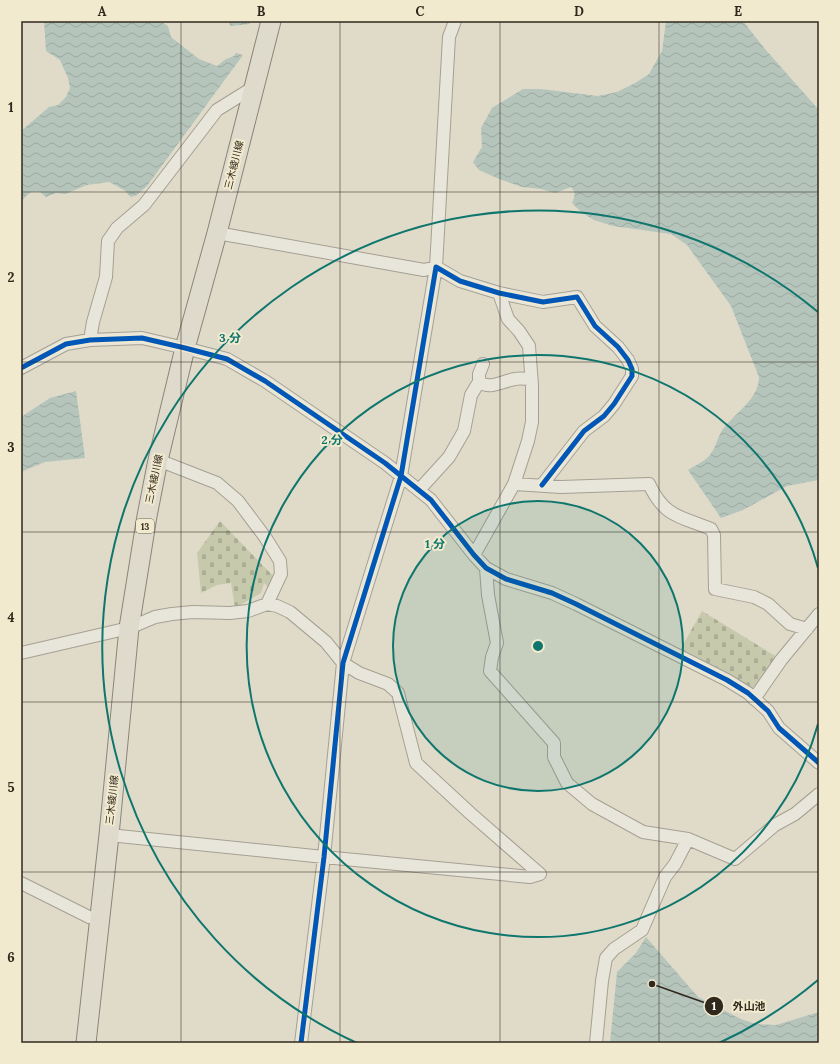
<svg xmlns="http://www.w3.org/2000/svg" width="840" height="1064" viewBox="0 0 840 1064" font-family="Lora,'Noto Sans JP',serif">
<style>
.cemetery{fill:url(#cemetery-stones)}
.water{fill:url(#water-waves)}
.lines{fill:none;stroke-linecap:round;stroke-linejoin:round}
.minor-casing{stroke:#a5a093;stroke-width:14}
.primary-casing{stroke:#8a8579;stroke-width:21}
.minor{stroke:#e8e5da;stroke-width:12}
.primary{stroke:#dfdbcc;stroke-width:19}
.cycleway-casing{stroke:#f1eace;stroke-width:8}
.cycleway{stroke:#0057b8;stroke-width:5}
.grid{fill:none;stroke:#31281d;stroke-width:1;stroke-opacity:0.55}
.ring{fill:none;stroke:#0f766e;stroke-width:2}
.labels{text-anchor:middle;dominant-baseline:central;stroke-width:4;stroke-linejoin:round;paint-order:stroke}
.shield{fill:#f1eace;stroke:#6b6252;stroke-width:1}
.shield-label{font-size:9px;font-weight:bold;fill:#31281d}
.street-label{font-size:10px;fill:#31281d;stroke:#f1eace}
.centre{fill:#0f766e;stroke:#f1eace;stroke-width:2}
.ring-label{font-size:12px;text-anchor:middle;font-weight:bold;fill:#0f766e;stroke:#f1eace;stroke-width:4;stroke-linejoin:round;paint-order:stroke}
.leader{fill:none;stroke:#31281d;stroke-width:1.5}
.callout-dot{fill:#31281d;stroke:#f1eace;stroke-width:1.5}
.mark-label{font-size:12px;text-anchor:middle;font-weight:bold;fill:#fff}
.callout-label{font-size:11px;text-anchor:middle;font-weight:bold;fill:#31281d;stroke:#f1eace;stroke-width:4;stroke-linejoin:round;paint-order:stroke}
.neatline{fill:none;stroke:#31281d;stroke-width:1.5}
.grid-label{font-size:13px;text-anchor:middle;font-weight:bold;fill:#31281d}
</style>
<defs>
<pattern id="cemetery-stones" width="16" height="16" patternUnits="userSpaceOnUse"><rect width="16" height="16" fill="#c7c9ac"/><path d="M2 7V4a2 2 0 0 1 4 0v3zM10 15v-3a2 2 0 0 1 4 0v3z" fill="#abad94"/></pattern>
<pattern id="water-waves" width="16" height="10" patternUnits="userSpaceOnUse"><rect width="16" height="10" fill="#b5c5bc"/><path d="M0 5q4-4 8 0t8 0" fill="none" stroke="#9ca9a1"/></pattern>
</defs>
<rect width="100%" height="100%" fill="#e0dbc9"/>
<!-- cemetery -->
<path class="cemetery" d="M 220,521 L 276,579 L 268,587 L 264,583 L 261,593 L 235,608 L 231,583 L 217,585 L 201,593 L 197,553 Z
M 702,611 L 777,657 L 755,686 L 751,689 L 679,652 Z"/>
<!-- water -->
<path class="water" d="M 44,21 L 160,21 L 168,26 L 171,37 L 199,59 L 217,66 L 226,59 L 234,56 L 236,53 L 243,55 L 147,186 L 137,195 L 131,197 L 124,190 L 109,182 L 87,185 L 65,194 L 56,193 L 46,197 L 40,192 L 31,192 L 25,197 L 21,203 L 21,131 L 49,107 L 58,105 L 66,97 L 70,88 L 68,78 L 60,60 L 46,51 Z
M 229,21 L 250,21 L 250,24 L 230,26 Z
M 666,21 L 743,21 L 765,49 L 819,110 L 819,480 L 787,486 L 743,510 L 721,518 L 688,470 C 694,466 701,463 706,459 C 716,451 716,439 723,429 C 735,413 759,399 759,377 L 731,306 L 687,245 L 671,234 L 613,226 L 594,220 L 581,212 L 572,203 C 575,196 576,193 571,187 L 555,193 L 541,189 L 522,187 L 499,179 L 479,170 L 473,162 L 482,147 L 481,128 L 492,108 L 523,89 L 541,89 L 598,96 L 617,92 L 635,83 L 649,74 L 662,51 Z
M 76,391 L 85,458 L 45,462 L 21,472 L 21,417 L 50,398 Z
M 646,937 L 698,997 L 741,1019 L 756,1024 L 776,1025 L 819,1012 L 819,1043 L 610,1043 L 617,972 L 636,953 Z"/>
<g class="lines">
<!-- minor casing -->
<g class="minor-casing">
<path id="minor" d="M 217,233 L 424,270 L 436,267 L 449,37 L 455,21
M 90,340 L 93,322 L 106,277 L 108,241 L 117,228 L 144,205 L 217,110 L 254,87
M 483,364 L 479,374 L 479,382 C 491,390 502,381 515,379 C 520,378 526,379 531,379
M 21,368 L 66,344 L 90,340 L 142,338 L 185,348 L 227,359 L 265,381 L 385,463 L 431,500 L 474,555 L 486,568 L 506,579 L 552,593 L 576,604 L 727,680 L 748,693 L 768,711 L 779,728 L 819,763
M 158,460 L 217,483 L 238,501 L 265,537 L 280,561 L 281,574 L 267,604
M 514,484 L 561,487 L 649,484 C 665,518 680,516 711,529 L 714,535 L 715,589 L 754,597 L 768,604 L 790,624 L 807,629
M 419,490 L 449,457 L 464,431 L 471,395 L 479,382
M 474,555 L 514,484 L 528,441 L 532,422 L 532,385 L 529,346 L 519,331 L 508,319 L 499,293
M 486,568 L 488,595 L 497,643 L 492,657 L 490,671 L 554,743 L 554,757 L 567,783 L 592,804 L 643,832 L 688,839 L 735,859 L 775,825 L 795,814 L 819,794
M 21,653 L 129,628 L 155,617 L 172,614 L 193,612 L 230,613 L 248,611 L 267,604 L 277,606 L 290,612 L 326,642 L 343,663 L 359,673 L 388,684 L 398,693 L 416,763 L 470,813 L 540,874
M 754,699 L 781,660 L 819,614
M 109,835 L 324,857 L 530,877 L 540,874
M 21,883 L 89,917 L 99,918
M 301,1043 L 324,857 L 343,663 L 401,476 L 436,267 L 460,281 L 499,293 L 543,302 L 577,297 L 595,326 L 618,347 L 628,360 L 632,369 L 632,376 L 614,404 L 604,416 L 584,431 L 542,485
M 596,1043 L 602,981 L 606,958 L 614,949 L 642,930 L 665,877 L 675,864 L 688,839"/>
</g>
<!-- primary casing -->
<g class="primary-casing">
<path id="primary" d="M 86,1043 L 109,835 L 129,628 L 147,516 L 158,460 L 185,348 L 217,233 L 271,21"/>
</g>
<!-- minor -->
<use href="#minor" class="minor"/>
<!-- primary -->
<use href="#primary" class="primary"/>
<!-- cycleway casing -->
<g class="cycleway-casing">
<path id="cycleway" d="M 21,368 L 66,344 L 90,340 L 142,338 L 185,348 L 227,359 L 265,381 L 385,463 L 431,500 L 474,555 L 486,568 L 506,579 L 552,593 L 576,604 L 727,680 L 748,693 L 768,711 L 779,728 L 819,763
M 301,1043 L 324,857 L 343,663 L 401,476 L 436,267 L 460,281 L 499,293 L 543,302 L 577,297 L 595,326 L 618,347 L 628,360 L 632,369 L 632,376 L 614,404 L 604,416 L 584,431 L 542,485"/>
</g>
<!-- cycleway -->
<use href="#cycleway" class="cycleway"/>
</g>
<!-- grid -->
<path class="grid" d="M 181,21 L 181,1043M 340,21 L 340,1043M 500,21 L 500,1043M 659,21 L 659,1043M 21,192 L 819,192M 21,362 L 819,362M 21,532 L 819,532M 21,702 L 819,702M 21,872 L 819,872"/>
<!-- distance rings -->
<circle cx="538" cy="646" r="145" fill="#0f766e" fill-opacity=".12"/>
<g class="ring">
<circle cx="538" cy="646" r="145"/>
<path d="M818 724A291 291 0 1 1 818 568"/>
<path d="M818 980A436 436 0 0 1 719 1043M357 1043A436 436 0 1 1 818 312"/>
</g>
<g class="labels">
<!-- shield labels -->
<rect class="shield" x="136" y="519" width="18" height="14" rx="3"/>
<g class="shield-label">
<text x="145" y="526">13</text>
</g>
<!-- street labels -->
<g class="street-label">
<text transform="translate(234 165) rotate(-76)">三木綾川線</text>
<text transform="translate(154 479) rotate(-78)">三木綾川線</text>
<text transform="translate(112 800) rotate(-84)">三木綾川線</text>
</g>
</g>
<circle cx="538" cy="646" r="6" class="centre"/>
<g class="ring-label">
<text x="230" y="342">3 分</text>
<text x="332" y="444">2 分</text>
<text x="435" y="548">1 分</text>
</g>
<!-- callouts -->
<path class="leader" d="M652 984L714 1006"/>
<g class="callout-dot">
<circle cx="652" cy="984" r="4"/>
<circle cx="714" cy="1006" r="10"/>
</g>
<g class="mark-label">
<text x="714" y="1010">1</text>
</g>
<g class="callout-label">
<text x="749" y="1010">外山池</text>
</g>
<!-- border -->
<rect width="840" height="1064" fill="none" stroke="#f1eace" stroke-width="44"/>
<rect x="22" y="22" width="796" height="1020" class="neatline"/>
<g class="grid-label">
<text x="102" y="16">A</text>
<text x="261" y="16">B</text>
<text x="420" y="16">C</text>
<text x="579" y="16">D</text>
<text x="738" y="16">E</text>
<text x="11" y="112">1</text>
<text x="11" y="282">2</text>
<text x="11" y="452">3</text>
<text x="11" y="622">4</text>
<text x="11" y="792">5</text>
<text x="11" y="962">6</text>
</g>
</svg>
